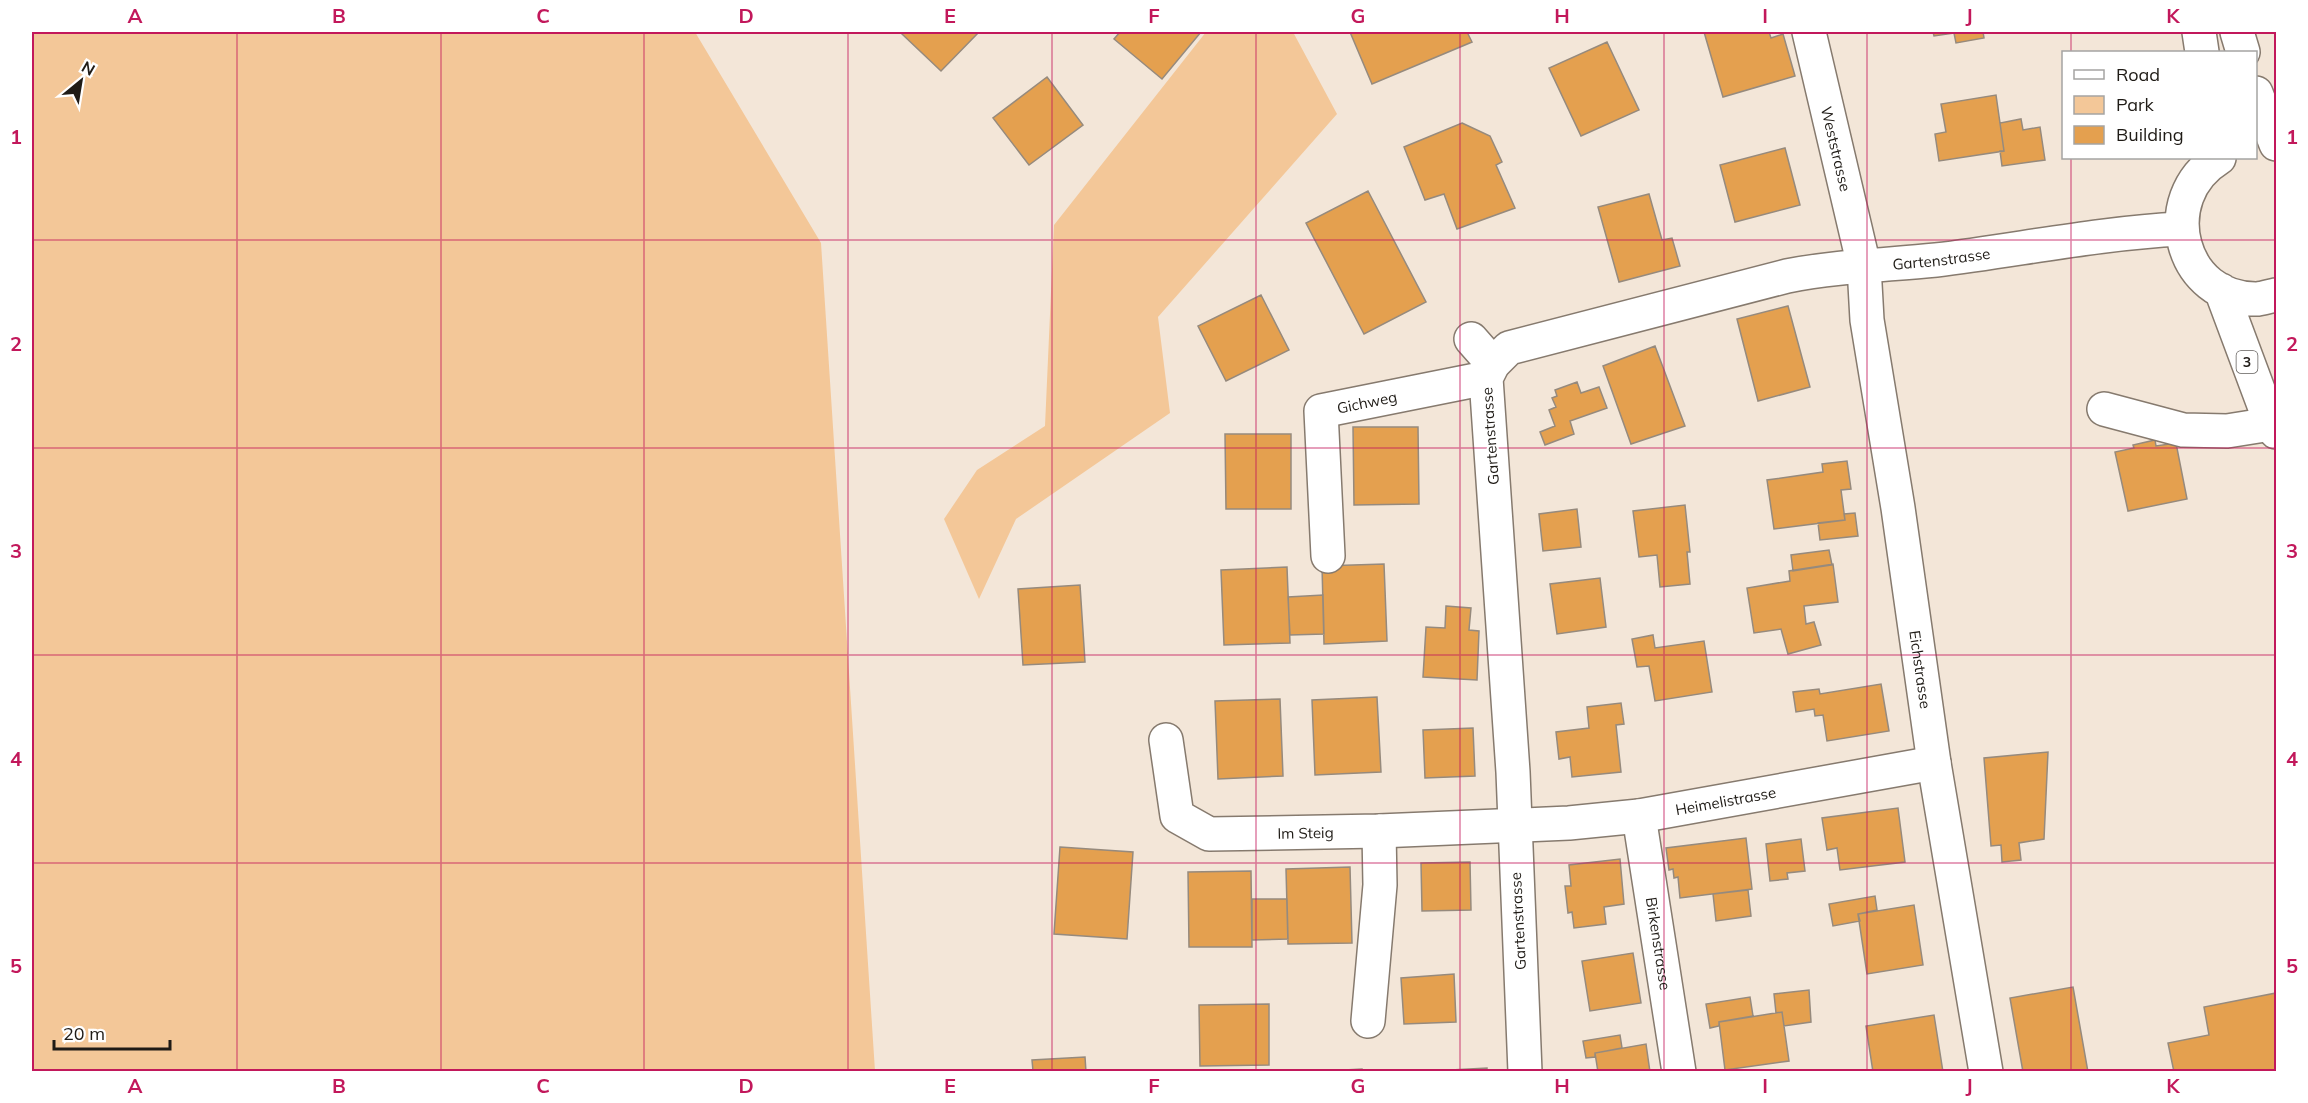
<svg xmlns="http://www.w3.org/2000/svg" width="2308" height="1103" viewBox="0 0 2308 1103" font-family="Mulish,sans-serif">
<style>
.green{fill:#f3c798}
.building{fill:#e4a04f;stroke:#968a7d;stroke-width:1.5}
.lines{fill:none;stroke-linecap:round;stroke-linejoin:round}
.minor-casing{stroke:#867a6e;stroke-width:36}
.major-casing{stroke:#867a6e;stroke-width:36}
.minor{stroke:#fff;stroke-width:33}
.major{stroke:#fff;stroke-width:33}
.grid{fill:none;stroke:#c2185b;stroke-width:1.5;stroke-opacity:0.55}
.labels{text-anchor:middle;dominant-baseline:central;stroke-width:4.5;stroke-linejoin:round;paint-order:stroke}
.shield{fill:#fff;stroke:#625f5c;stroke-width:1.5}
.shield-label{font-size:14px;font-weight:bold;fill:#1f1b16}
.street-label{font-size:15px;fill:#1f1b16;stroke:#fff}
.neatline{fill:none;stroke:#c2185b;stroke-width:2}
.grid-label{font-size:20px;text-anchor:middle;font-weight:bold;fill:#c2185b}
</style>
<rect width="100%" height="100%" fill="#f3e6d8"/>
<!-- green -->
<path class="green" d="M 32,32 L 695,32 L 821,243 L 875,1071 L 32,1071 Z
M 1206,32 L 1293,32 L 1337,114 L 1158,317 L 1170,413 L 1016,519 L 979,599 L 944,519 L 977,470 L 1045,426 L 1054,225 Z"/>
<!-- building -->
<path class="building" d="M 904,32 L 979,32 L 941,71 L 902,34 Z
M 1120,32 L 1201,32 L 1162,79 L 1114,39 Z
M 1350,32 L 1467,32 L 1472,42 L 1372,84 Z
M 1704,32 L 1769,32 L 1771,38 L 1783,34 L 1795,76 L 1723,97 Z
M 1933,32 L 1983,32 L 1984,38 L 1956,43 L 1954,33 L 1934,36 Z
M 1607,42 L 1639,110 L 1581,136 L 1549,68 Z
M 1047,77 L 1083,125 L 1029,165 L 993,118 Z
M 1996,95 L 2004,151 L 1939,161 L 1935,134 L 1946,132 L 1941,104 Z
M 2021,119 L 2023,130 L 2040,127 L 2045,160 L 2002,166 L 2000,151 L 2004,151 L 2000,123 Z
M 1462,123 L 1490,136 L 1502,162 L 1496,165 L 1515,208 L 1457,229 L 1444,194 L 1425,200 L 1404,147 Z
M 1785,148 L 1800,205 L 1735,222 L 1720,165 Z
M 1368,191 L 1426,302 L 1364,334 L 1306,223 Z
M 1649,194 L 1662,240 L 1672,238 L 1680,266 L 1619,282 L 1598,207 Z
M 1261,295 L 1289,350 L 1226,381 L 1198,326 Z
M 1788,306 L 1810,387 L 1758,401 L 1737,319 Z
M 1655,346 L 1685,426 L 1631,444 L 1603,366 Z
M 1577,382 L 1581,393 L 1599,387 L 1607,408 L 1570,421 L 1574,434 L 1545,445 L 1540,432 L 1555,426 L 1549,410 L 1556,407 L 1552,398 L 1557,396 L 1555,390 Z
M 1353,427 L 1418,427 L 1419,504 L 1354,505 Z
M 1225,434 L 1291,434 L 1291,509 L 1226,509 Z
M 2155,440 L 2156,446 L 2176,443 L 2187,499 L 2128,511 L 2115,452 L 2134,448 L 2133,445 Z
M 1847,461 L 1851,489 L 1841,490 L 1845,520 L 1774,529 L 1767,480 L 1823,472 L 1822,464 Z
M 1685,505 L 1690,552 L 1687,552 L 1690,584 L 1660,587 L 1657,555 L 1639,557 L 1633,511 Z
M 1577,509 L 1581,547 L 1543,551 L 1539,514 Z
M 1855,513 L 1858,536 L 1820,540 L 1818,523 L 1845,520 L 1844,514 Z
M 1829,550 L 1832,565 L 1793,571 L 1791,555 Z
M 1384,564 L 1387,641 L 1324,644 L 1322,566 Z
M 1833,564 L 1838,602 L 1804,606 L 1806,624 L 1814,622 L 1821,645 L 1788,654 L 1781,629 L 1754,633 L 1747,588 L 1790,581 L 1789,571 Z
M 1287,567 L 1290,643 L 1224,645 L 1221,570 Z
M 1600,578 L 1606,627 L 1557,634 L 1550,584 Z
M 1080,585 L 1085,662 L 1023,665 L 1018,589 Z
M 1323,595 L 1324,634 L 1290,635 L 1288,597 Z
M 1446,606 L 1471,608 L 1469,630 L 1479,631 L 1477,680 L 1423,677 L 1426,627 L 1445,628 Z
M 1653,635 L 1655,648 L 1704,641 L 1712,692 L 1655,701 L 1649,666 L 1637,667 L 1632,639 Z
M 1881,684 L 1889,731 L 1827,741 L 1823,715 L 1815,716 L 1814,709 L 1796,712 L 1793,692 L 1819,689 L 1820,694 Z
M 1377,697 L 1381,772 L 1315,775 L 1312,700 Z
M 1280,699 L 1283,776 L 1218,779 L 1215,701 Z
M 1621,703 L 1624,724 L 1616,725 L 1621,772 L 1572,777 L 1570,757 L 1559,759 L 1556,732 L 1589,728 L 1587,707 Z
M 1473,728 L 1475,776 L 1425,778 L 1423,730 Z
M 2048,752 L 2044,839 L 2019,843 L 2021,860 L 2002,862 L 2001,845 L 1991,846 L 1984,758 Z
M 1898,808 L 1905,862 L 1840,870 L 1837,848 L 1827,850 L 1822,818 Z
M 1746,838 L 1752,889 L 1680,898 L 1678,877 L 1674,878 L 1673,869 L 1669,870 L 1666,848 Z
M 1801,839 L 1805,871 L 1787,873 L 1788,879 L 1770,881 L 1766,844 Z
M 1060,847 L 1133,852 L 1127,939 L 1054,934 Z
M 1620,859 L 1624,904 L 1604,907 L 1606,924 L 1574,928 L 1572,912 L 1568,913 L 1565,886 L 1571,886 L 1569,865 Z
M 1470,862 L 1471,910 L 1422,911 L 1421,863 Z
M 1350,867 L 1352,943 L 1288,944 L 1286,869 Z
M 1251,871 L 1252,947 L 1189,947 L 1188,872 Z
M 1748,890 L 1751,916 L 1716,921 L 1713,894 Z
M 1875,896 L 1877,910 L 1858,914 L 1860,921 L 1833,926 L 1829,904 Z
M 1252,899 L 1287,899 L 1288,939 L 1252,940 Z
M 1914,905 L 1923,965 L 1867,974 L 1858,914 Z
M 1633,953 L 1641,1003 L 1590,1011 L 1582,961 Z
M 1454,974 L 1456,1022 L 1404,1024 L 1401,978 Z
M 2073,987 L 2088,1072 L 2023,1072 L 2010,998 Z
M 1809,990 L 1811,1022 L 1784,1026 L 1782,1012 L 1776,1013 L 1774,994 Z
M 2276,993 L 2276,1072 L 2174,1072 L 2168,1043 L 2209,1035 L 2204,1007 Z
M 1750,997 L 1753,1016 L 1719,1022 L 1719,1026 L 1710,1028 L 1706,1004 Z
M 1269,1004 L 1269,1065 L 1200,1066 L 1199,1005 Z
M 1782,1012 L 1789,1061 L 1725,1070 L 1719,1022 Z
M 1934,1015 L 1943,1072 L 1873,1072 L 1866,1026 Z
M 1620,1035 L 1622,1048 L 1595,1053 L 1595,1057 L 1586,1058 L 1583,1041 Z
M 1646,1044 L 1650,1072 L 1598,1072 L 1595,1053 Z
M 1085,1057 L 1086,1072 L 1022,1072 L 1033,1071 L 1032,1060 Z
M 1487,1068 L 1487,1072 L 1413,1072 Z
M 1362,1069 L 1362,1072 L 1307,1072 Z"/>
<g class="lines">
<!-- minor casing -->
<g class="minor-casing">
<g id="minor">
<path id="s1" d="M 1809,32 L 1864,266 L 1867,320 L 1898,508 L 1934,763 L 1986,1072"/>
<path d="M 1471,339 L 1493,364"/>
<path d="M 2104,409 L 2183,430 L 2227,431 L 2271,424"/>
<path id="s2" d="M 1328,556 L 1321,411 L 1486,378"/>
<path id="s3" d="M 1166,740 L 1177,816 L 1209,834 L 1379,831 L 1569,823 L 1639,816 L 1934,763"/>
<path id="s4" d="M 1639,816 L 1679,1072"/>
<path d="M 1368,1021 L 1380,885 L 1379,831"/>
<path id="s5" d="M 1525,1072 L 1513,772 L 1486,378 L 1493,364 L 1509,348 L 1787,276 C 1837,266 1886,265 1936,260 C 2018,250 2099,233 2181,229"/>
</g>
</g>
<!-- major casing -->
<g class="major-casing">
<path id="major" d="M 2199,32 L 2202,52
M 2237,32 L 2243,52
M 2256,93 L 2276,144
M 2219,158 C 2154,198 2180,301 2258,299 C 2264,298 2271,296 2276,295
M 2221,290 L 2271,424 L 2276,432"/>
</g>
<!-- minor -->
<use href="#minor" class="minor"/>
<!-- major -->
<use href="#major" class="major"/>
</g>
<!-- grid -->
<path class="grid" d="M 237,32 L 237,1072M 441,32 L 441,1072M 644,32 L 644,1072M 848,32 L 848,1072M 1052,32 L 1052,1072M 1256,32 L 1256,1072M 1460,32 L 1460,1072M 1664,32 L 1664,1072M 1867,32 L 1867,1072M 2071,32 L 2071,52M 2071,158 L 2071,1072M 32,240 L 2276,240M 32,448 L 2276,448M 32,655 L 2276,655M 32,863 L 2276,863"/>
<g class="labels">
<!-- shield labels -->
<rect class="shield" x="2236.5" y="351" width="21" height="22" rx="4.5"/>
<g class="shield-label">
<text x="2247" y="362">3</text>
</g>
<!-- street labels -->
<g class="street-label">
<text stroke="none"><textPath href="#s1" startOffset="120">Weststrasse</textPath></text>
<text stroke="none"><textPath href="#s5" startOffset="1176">Gartenstrasse</textPath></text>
<text stroke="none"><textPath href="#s2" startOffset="192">Gichweg</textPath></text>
<text transform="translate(1490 436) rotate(-94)">Gartenstrasse</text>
<text stroke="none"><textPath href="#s1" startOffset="648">Eichstrasse</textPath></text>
<text stroke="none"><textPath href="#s3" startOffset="632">Heimelistrasse</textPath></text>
<text stroke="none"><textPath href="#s3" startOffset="210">Im Steig</textPath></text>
<text transform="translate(1518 921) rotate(-93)">Gartenstrasse</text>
<text stroke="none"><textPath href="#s4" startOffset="129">Birkenstrasse</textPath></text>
</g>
</g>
<!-- border -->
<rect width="2308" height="1103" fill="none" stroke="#ffffff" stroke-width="66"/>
<!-- legend -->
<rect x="2062" y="51" width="195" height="108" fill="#ffffff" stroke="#a5a4a2" stroke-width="1.5"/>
<rect x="2074" y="70" width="30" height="9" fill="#ffffff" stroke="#a5a4a2" stroke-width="1.5"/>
<text x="2116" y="81" font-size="18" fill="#1f1b16">Road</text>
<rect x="2074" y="96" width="30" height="18" fill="#f3c798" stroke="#a5a4a2" stroke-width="1.5"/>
<text x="2116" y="111" font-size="18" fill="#1f1b16">Park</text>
<rect x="2074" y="126" width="30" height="18" fill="#e4a04f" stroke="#a5a4a2" stroke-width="1.5"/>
<text x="2116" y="141" font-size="18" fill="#1f1b16">Building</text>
<!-- north arrow -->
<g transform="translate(81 81) rotate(30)" stroke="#ffffff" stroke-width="4.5" paint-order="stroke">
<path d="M0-4.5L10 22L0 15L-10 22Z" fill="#1f1b16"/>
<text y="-9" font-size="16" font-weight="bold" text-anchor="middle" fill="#1f1b16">N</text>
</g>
<!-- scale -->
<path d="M54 1040v9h116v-9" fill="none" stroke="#1f1b16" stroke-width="3"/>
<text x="63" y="1040" font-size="18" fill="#1f1b16" stroke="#ffffff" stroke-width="4.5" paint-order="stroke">20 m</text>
<rect x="33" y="33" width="2242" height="1037" class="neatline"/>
<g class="grid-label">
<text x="135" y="23">A</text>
<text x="339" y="23">B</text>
<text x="543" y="23">C</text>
<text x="746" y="23">D</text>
<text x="950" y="23">E</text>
<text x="1154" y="23">F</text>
<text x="1358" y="23">G</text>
<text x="1562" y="23">H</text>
<text x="1765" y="23">I</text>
<text x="1969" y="23">J</text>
<text x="2173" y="23">K</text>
<text x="16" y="144">1</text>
<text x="2292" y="144">1</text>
<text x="16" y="351">2</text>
<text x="2292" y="351">2</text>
<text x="16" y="558">3</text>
<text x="2292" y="558">3</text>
<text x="16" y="766">4</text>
<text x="2292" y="766">4</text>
<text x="16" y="973">5</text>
<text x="2292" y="973">5</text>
<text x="135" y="1093">A</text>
<text x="339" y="1093">B</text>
<text x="543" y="1093">C</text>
<text x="746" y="1093">D</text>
<text x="950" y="1093">E</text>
<text x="1154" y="1093">F</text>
<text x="1358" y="1093">G</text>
<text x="1562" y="1093">H</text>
<text x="1765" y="1093">I</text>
<text x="1969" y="1093">J</text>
<text x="2173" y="1093">K</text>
</g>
</svg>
